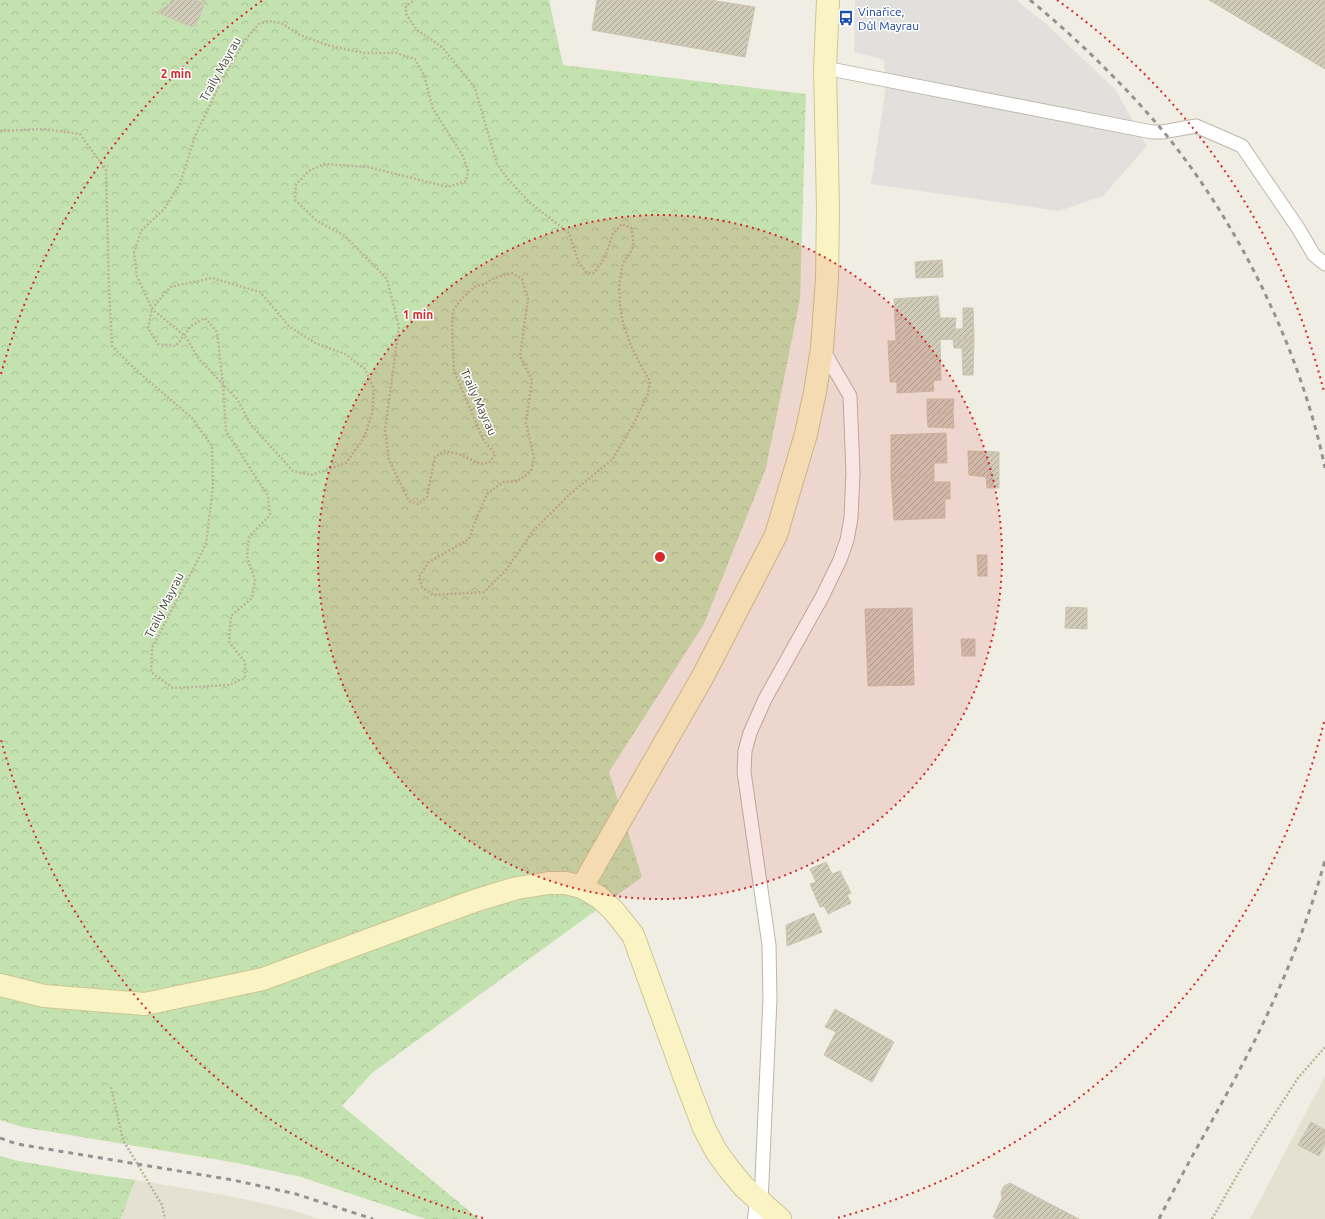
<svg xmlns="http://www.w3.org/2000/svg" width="1325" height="1219" viewBox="0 0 1325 1219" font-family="Ubuntu,sans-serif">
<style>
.residential{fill:#e4e1d2}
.forest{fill:url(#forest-crowns)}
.parking{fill:#e1e0dc}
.building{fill:url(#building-hatch);stroke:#cbc4ae}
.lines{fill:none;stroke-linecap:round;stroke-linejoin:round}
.lane-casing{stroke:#bbb7a7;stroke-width:15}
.street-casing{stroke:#bbb7a7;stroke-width:24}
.secondary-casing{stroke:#cdc696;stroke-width:24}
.path{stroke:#bbb49a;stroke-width:2.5;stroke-dasharray:2 2;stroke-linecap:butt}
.lane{stroke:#fff;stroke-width:13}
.street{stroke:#fff;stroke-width:22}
.secondary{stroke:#faf4c4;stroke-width:22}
.rail{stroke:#939393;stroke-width:3;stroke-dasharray:5 5;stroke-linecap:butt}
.ring{fill:none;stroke:#d62828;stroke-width:2;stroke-dasharray:2 4}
.labels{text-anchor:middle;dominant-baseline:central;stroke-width:3;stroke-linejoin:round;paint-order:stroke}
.transit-label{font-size:12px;fill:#164399;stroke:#fff;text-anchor:start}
.street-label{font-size:12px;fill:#423f34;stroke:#fff}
.centre{fill:#d62828;stroke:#fff;stroke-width:2}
.ring-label{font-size:12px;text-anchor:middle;font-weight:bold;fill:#d62828;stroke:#fff;stroke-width:3;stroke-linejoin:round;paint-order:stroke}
</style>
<defs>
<pattern id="forest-crowns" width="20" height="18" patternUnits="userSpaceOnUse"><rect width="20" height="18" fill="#c4e2af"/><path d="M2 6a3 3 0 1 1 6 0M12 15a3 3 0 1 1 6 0" fill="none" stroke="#aac397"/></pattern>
<pattern id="building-hatch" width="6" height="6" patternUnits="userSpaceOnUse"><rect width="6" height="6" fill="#d1cbba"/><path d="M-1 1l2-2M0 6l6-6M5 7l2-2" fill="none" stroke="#aba698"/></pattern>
</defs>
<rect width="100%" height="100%" fill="#f0eee4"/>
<!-- residential -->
<path class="residential" d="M 1325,1076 L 1325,1219 L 1250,1219 Z
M 135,1180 L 230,1196 L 292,1210 L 319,1219 L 121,1219 Z"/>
<!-- forest -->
<path class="forest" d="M 0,0 L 549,0 L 563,65 L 806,94 L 800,299 L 766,468 L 704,624 L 609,772 L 642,877 L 372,1073 L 342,1106 L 479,1219 L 426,1219 L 301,1177 L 237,1163 L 22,1127 L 0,1120 Z
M 0,1156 L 14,1160 L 92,1174 L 135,1180 L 121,1219 L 0,1219 Z"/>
<!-- parking -->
<path class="parking" d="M 855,0 L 1016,0 L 1044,22 L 1115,89 L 1147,146 L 1103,196 L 1059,211 L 871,184 L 886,86 L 884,60 L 854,52 Z"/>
<!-- building -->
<path class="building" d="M 171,0 L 195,0 L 202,3 L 203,0 L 206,0 L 196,26 L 193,25 L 192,27 L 157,12 L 169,5 Z
M 597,0 L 710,0 L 755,7 L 745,57 L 592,30 Z
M 1209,0 L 1325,0 L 1325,69 Z
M 942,260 L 943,277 L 916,278 L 915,262 Z
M 938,296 L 940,318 L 956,318 L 955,329 L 963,329 L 963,308 L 973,308 L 974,339 L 896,340 L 894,299 Z
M 974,339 L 973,375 L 963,375 L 962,348 L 954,348 L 953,340 Z
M 940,340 L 941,380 L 933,381 L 934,391 L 897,393 L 897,382 L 890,382 L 888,341 Z
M 927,399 L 954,399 L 953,413 L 927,414 Z
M 953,413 L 954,428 L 928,427 L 927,414 Z
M 946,433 L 947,463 L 934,463 L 934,475 L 891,477 L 891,435 Z
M 968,451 L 999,452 L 999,488 L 987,488 L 986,477 L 969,475 Z
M 934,475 L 934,482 L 950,482 L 950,499 L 945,499 L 945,518 L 894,520 L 891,477 Z
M 977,555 L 987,555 L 987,576 L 978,576 Z
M 1066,607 L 1087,608 L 1087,629 L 1065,628 Z
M 912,608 L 914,685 L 868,686 L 865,609 Z
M 961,639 L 975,639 L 975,656 L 962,656 Z
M 826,862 L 832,874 L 840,871 L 851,893 L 847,895 L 851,903 L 828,914 L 824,906 L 820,907 L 810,884 L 816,882 L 810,869 Z
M 814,913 L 822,932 L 787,946 L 786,925 Z
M 835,1009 L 894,1042 L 872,1082 L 824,1055 L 836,1032 L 825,1027 Z
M 1311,1122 L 1325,1130 L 1325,1144 L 1319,1156 L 1298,1145 Z
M 1010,1183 L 1079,1219 L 997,1219 L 993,1217 L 1002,1198 L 1001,1192 L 1004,1186 Z"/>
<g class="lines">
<!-- lane casing -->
<g class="lane-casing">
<path id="lane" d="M 825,68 L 1152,132 L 1162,132 L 1196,126 L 1242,146 L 1298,228 L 1314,255 L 1325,264
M 761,1203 L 770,999 L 769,945 L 744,772 L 745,751 L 750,733 L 765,699 L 822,597 L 840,560 L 847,540 L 851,518 L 853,473 L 850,396 L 822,348"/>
</g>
<!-- street casing -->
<g class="street-casing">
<path id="street" d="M 759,1219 L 761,1203"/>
</g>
<!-- secondary casing -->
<g class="secondary-casing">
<path id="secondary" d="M 582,887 L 702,678 L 776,535 L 806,434 L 815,392 L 822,348 L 827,279 L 828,208 L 825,68 L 828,0
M 0,985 L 44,996 L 145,1004 L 263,979 L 474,901 L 517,888 L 549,883 L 566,883 L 582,887 L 599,897 L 614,911 L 633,935 L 686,1081 L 704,1128 L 716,1151 L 729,1169 L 744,1187 L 780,1219"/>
</g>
<!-- path -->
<path class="path" d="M 0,131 L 44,129 L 80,134 L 106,170 L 109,288 L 112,346 L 136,370 L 192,418 L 212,446 L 213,487 L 206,544 L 152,648 L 151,672 L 173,688 L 229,685 L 245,678 L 245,662 L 229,642 L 231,616 L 252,598 L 255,580 L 247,556 L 249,537 L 270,515 L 268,496 L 226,431 L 223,385 L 217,332 L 205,318 L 191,326 L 176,346 L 158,344 L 148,328 L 152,309 L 170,287 L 212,278 L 260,292 L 290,327 L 315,343 L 345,354 L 365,369 L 374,389 L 372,414 L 364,438 L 346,463 L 311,475 L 293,471 L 251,425 L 237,399 L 199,359 L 185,336 L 152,309 L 137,276 L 134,252 L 141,231 L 164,209 L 180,184 L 195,136 L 220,84 L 245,40 L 259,24 L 268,21 L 281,23 L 300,35 L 327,45 L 364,53 L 396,53 L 415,59 L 424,75 L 433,109 L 463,156 L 468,171 L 466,181 L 448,187 L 368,167 L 324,164 L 309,171 L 296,184 L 295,200 L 317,221 L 345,236 L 387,279 L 399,327 L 385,430 L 389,460 L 409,501 L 418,504 L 427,497 L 435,457 L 444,451 L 459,454 L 481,464 L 490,462 L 495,454 L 483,439 L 454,371 L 452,328 L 453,311 L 462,298 L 476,286 L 485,284 L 494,278 L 512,273 L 522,279 L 528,299 L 520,356 L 532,380 L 526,423 L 534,458 L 531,471 L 518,481 L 503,482 L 487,494 L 475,522 L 469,539 L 429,562 L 419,577 L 422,587 L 433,595 L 484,592 L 506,570 L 533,531 L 571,493 L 612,460 L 634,423 L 648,394 L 650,381 C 628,346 613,310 622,268 C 623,260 631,254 633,246 C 634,241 632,233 631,228 L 622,224 L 613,234 L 604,259 L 594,273 L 587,273 L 579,263 L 569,233 L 529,202 L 508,179 L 497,164 L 475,88 L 442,47 L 417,30 L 406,14 L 406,6 L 415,0
M 111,1087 L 123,1140 L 162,1205 L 165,1219
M 1212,1219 L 1254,1146 L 1298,1078 L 1325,1047"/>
<!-- lane -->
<use href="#lane" class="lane"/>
<!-- street -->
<use href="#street" class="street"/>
<!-- secondary -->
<use href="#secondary" class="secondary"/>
<!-- rail -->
<path class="rail" d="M 1030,0 C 1076,38 1119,80 1158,125 C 1237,219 1300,348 1325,468
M 0,1138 L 17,1144 L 233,1180 L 296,1194 L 373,1219
M 1159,1219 C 1184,1169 1212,1122 1238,1073 C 1274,1005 1305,934 1325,860"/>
</g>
<!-- distance rings -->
<circle cx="660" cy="557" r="342" fill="#d62828" fill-opacity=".12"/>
<g class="ring">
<circle cx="660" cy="557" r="342"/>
<path d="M1324 722A684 684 0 0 1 837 1218M483 1218A684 684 0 0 1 1 740M1 374A684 684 0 0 1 263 0M1057 0A684 684 0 0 1 1324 392"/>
</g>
<!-- icons -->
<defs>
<g id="bus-bare" transform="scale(1.2)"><path d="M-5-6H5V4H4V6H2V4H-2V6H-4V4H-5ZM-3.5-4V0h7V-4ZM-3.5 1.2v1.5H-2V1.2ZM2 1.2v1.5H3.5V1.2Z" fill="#1a4fb4" stroke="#fff" stroke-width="2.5" paint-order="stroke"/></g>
</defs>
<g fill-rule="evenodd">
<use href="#bus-bare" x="846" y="18"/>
</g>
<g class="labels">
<!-- transit labels -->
<g class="transit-label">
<text x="858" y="11">Vinařice,<tspan x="858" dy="14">Důl Mayrau</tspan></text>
</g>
<!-- street labels -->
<g class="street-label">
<text transform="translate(220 69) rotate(-61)">Traily Mayrau</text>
<text transform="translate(479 402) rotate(66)">Traily Mayrau</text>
<text transform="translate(164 605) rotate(-63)">Traily Mayrau</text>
</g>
</g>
<circle cx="660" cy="557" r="6" class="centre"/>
<g class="ring-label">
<text x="176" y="78">2 min</text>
<text x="418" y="319">1 min</text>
</g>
</svg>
